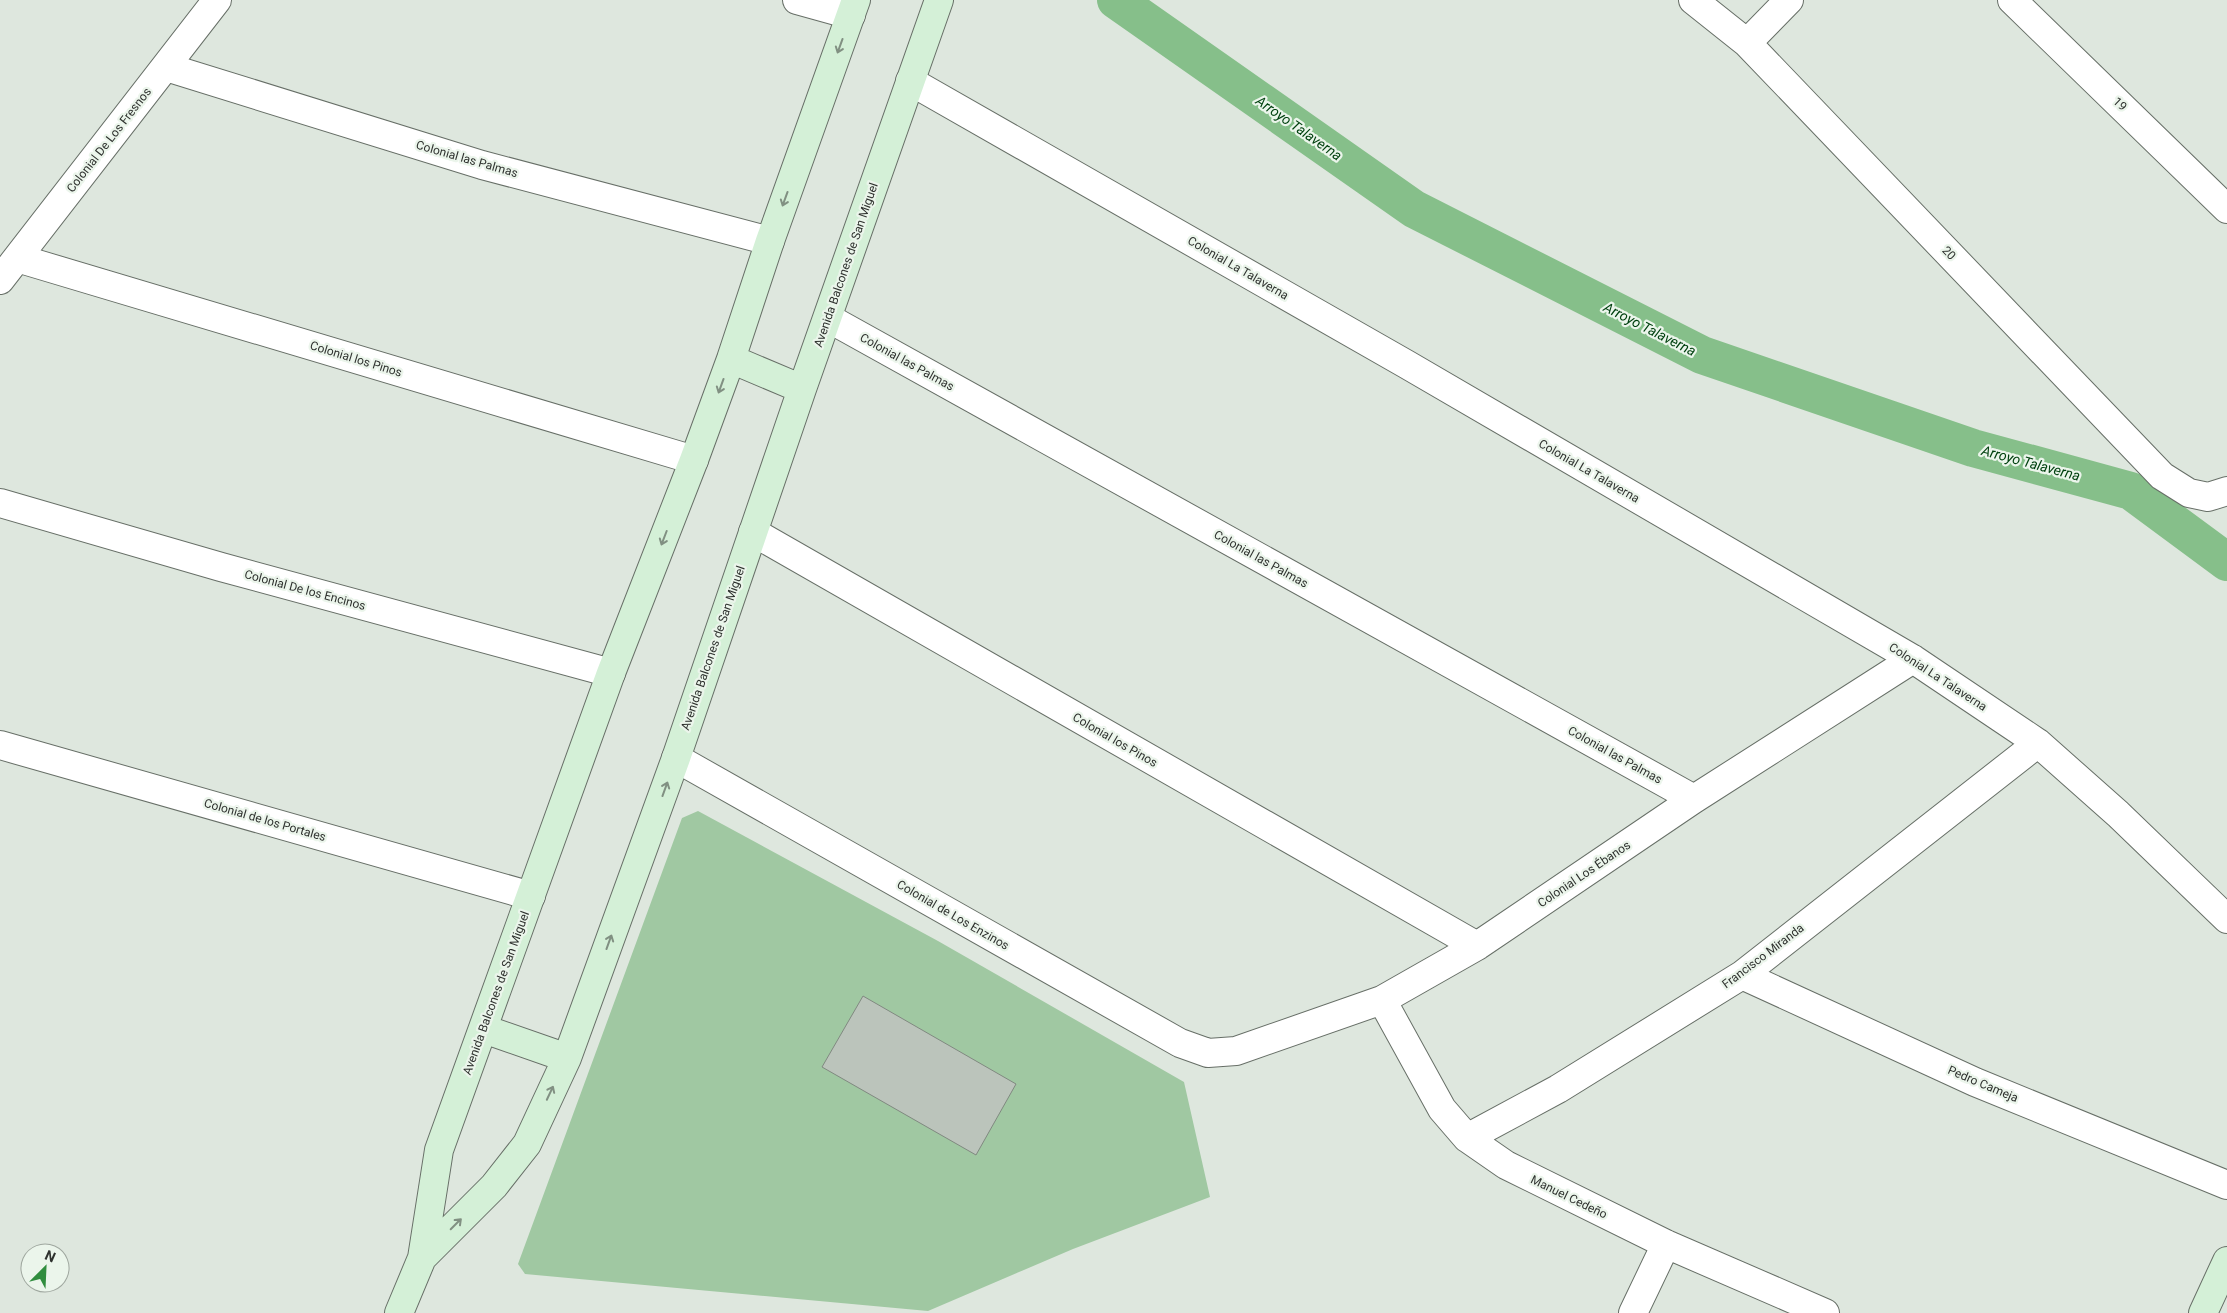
<svg xmlns="http://www.w3.org/2000/svg" width="2227" height="1313" viewBox="0 0 2227 1313" font-family="Roboto,sans-serif">
<style>
.green{fill:#a0c8a2}
.lines{fill:none;stroke-linecap:round;stroke-linejoin:round}
.canal{stroke:#86bf8a;stroke-width:38}
.building{fill:#bbc4bb;stroke:#808980}
.street-casing{stroke:#676f67;stroke-width:30}
.secondary-casing{stroke:#676f67;stroke-width:30}
.street{stroke:#fff;stroke-width:28}
.secondary{stroke:#d4f0d7;stroke-width:28}
.oneway{stroke:#819082}
.labels{text-anchor:middle;dominant-baseline:central;stroke-width:4.5;stroke-linejoin:round;paint-order:stroke}
.street-label{font-size:12px;fill:#2e312e;stroke:#ebf5eb}
.water-label{font-size:14px;font-style:italic;fill:#00410f;stroke:#ebf5eb}
</style>
<rect width="100%" height="100%" fill="#dee7de"/>
<!-- green -->
<path class="green" d="M 698,811 L 938,941 L 1184,1082 L 1210,1197 L 1073,1249 L 928,1311 L 525,1274 L 518,1264 L 682,818 Z"/>
<g class="lines">
<!-- canal -->
<path class="canal" d="M 1116,0 L 1414,209 L 1702,355 L 1973,448 L 2131,491 L 2227,562"/>
</g>
<!-- building -->
<path class="building" d="M 863,996 L 1016,1084 L 976,1155 L 822,1067 Z"/>
<g class="lines">
<!-- street casing -->
<g class="street-casing">
<path id="street" d="M 797,0 L 851,15
M 1693,0 L 1747,43 L 2162,476 L 2189,493 L 2208,497 L 2227,491
M 2012,0 L 2227,209
M 1747,43 L 1789,0
M 166,67 L 482,165 L 770,241
M 910,81 L 1406,364 L 1913,659 L 2038,743 L 2118,814 L 2227,919
M 17,258 L 694,460
M 0,280 L 217,0
M 828,318 L 1694,799
M 0,503 L 221,567 L 611,673
M 753,532 L 1477,946
M 0,745 L 531,896
M 676,758 L 1180,1043 L 1208,1053 L 1236,1051 L 1382,1000 L 1477,946 L 1694,799 L 1913,659
M 1742,975 L 1975,1082 L 2227,1185
M 1382,1000 L 1442,1109 L 1467,1138 L 1506,1165 L 1666,1244 L 1825,1313
M 1467,1138 L 1558,1089 L 1742,975 L 2038,743
M 1633,1313 L 1666,1244"/>
</g>
<!-- secondary casing -->
<g class="secondary-casing">
<path id="secondary" d="M 731,359 L 802,389
M 484,1029 L 567,1058
M 422,1258 L 494,1186 L 527,1144 L 567,1058 L 676,758 L 802,389 L 939,0
M 399,1313 L 422,1258 L 439,1150 L 611,673 L 694,460 L 731,359 L 770,241 L 856,0
M 2203,1313 L 2227,1261"/>
</g>
<!-- street -->
<use href="#street" class="street"/>
<!-- secondary -->
<use href="#secondary" class="secondary"/>
</g>
<!-- one-way arrows -->
<defs><path id="oneway-shaft" d="M-6 0H5M1.5-3L5.5 0L1.5 3" fill="none" stroke-width="1.6" stroke-linecap="round" stroke-linejoin="round" transform="scale(1.25)"/></defs>
<g class="oneway">
<use href="#oneway-shaft" transform="translate(840 46) rotate(110)"/>
<use href="#oneway-shaft" transform="translate(785 199) rotate(110)"/>
<use href="#oneway-shaft" transform="translate(721 386) rotate(110)"/>
<use href="#oneway-shaft" transform="translate(664 538) rotate(111)"/>
<use href="#oneway-shaft" transform="translate(665 789) rotate(-70)"/>
<use href="#oneway-shaft" transform="translate(609 942) rotate(-70)"/>
<use href="#oneway-shaft" transform="translate(550 1093) rotate(-65)"/>
<use href="#oneway-shaft" transform="translate(456 1224) rotate(-45)"/>
</g>
<g class="labels">
<!-- street labels -->
<g class="street-label">
<text transform="translate(2120 104) rotate(44)">19</text>
<text transform="translate(109 140) rotate(-52)">Colonial De Los Fresnos</text>
<text transform="translate(467 159) rotate(16)">Colonial las Palmas</text>
<text transform="translate(1949 253) rotate(46)">20</text>
<text transform="translate(846 265) rotate(-71)">Avenida Balcones de San Miguel</text>
<text transform="translate(1238 268) rotate(30)">Colonial La Talaverna</text>
<text transform="translate(356 359) rotate(17)">Colonial los Pinos</text>
<text transform="translate(907 362) rotate(29)">Colonial las Palmas</text>
<text transform="translate(1589 471) rotate(30)">Colonial La Talaverna</text>
<text transform="translate(1261 559) rotate(29)">Colonial las Palmas</text>
<text transform="translate(305 590) rotate(15)">Colonial De los Encinos</text>
<text transform="translate(713 648) rotate(-71)">Avenida Balcones de San Miguel</text>
<text transform="translate(1938 677) rotate(33)">Colonial La Talaverna</text>
<text transform="translate(1115 740) rotate(30)">Colonial los Pinos</text>
<text transform="translate(1615 755) rotate(29)">Colonial las Palmas</text>
<text transform="translate(265 820) rotate(16)">Colonial de los Portales</text>
<text transform="translate(1584 874) rotate(-34)">Colonial Los Ébanos</text>
<text transform="translate(953 915) rotate(30)">Colonial de Los Enzinos</text>
<text transform="translate(1763 956) rotate(-37)">Francisco Miranda</text>
<text transform="translate(496 993) rotate(-70)">Avenida Balcones de San Miguel</text>
<text transform="translate(1983 1084) rotate(23)">Pedro Cameja</text>
<text transform="translate(1569 1197) rotate(26)">Manuel Cedeño</text>
</g>
<!-- water labels -->
<g class="water-label">
<text transform="translate(1299 128) rotate(35)">Arroyo Talaverna</text>
<text transform="translate(1650 329) rotate(27)">Arroyo Talaverna</text>
<text transform="translate(2031 463) rotate(15)">Arroyo Talaverna</text>
</g>
</g>
<!-- north arrow -->
<g transform="translate(45 1268) rotate(24)"><circle r="24" fill="#ebf5eb" stroke="#9fa79f"/>
<path d="M0-4L9 19L0 12L-9 19Z" fill="#308d3e"/>
<text y="-8" font-size="14" font-weight="bold" text-anchor="middle" fill="#2e312e">N</text>
</g>
</svg>
